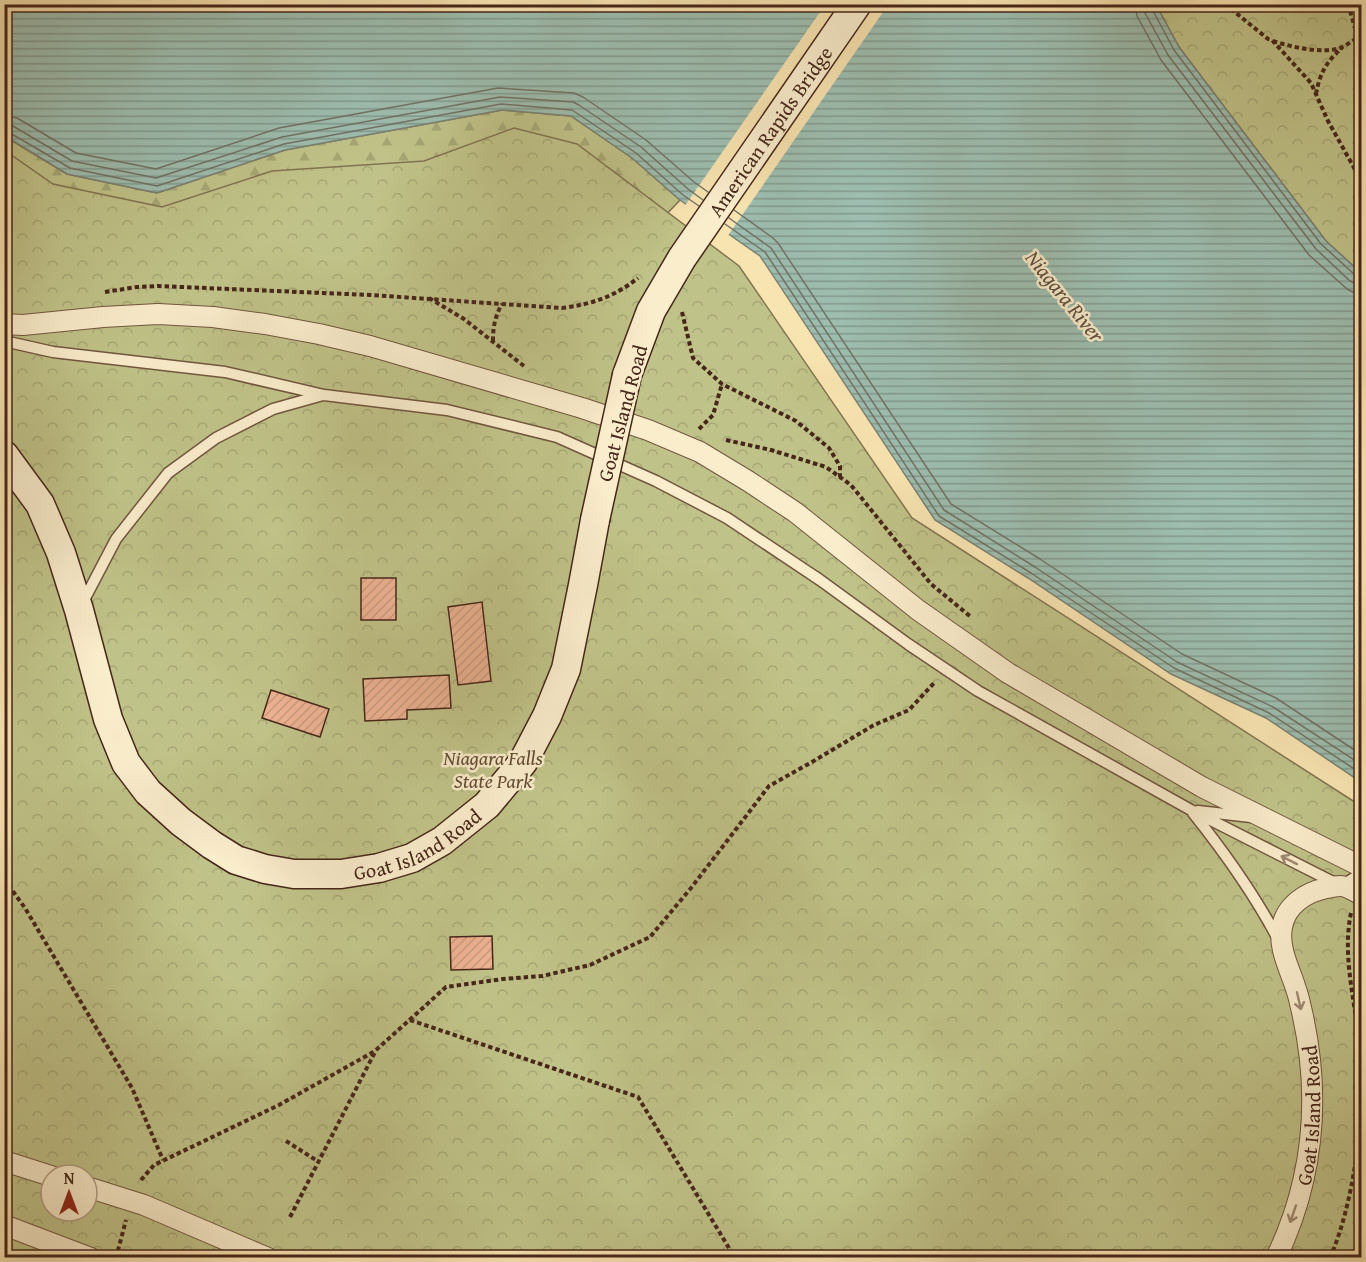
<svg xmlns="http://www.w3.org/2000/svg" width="1366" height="1262" viewBox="0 0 1366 1262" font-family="'Gentium Book Plus',serif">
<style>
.forest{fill:url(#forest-firs);stroke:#837452;stroke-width:1.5}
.park{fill:url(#park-crowns);stroke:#837452;stroke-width:1.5;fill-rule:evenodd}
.water{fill:url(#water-rules);stroke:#7a8174;stroke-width:1.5}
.pier{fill:#f8e4b1}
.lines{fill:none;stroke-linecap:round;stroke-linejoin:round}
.shore{stroke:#727265;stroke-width:1.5}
.building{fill:url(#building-hatch);stroke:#46261a;stroke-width:1.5}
.lane-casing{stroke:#725640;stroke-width:13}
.street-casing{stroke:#725640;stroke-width:22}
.secondary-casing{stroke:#46261a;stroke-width:31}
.path{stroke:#46261a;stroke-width:4;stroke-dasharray:4.5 3;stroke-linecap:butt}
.lane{stroke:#faedcc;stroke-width:10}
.street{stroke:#faedcc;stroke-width:20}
.secondary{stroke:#faedcc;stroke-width:28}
.secondary-bridge-casing{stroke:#46261a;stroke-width:31;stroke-linecap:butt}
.secondary-bridge{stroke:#faedcc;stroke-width:28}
.oneway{stroke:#a08a73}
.labels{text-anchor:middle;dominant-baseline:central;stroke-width:5;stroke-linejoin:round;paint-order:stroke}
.street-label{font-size:20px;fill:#46261a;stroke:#faedcc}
.park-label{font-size:20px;font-style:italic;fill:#644d36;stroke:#faedcc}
.water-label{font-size:21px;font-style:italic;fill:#5c4c40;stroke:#faedcc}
</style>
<defs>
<pattern id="forest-firs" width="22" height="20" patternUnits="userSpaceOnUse" patternTransform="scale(1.5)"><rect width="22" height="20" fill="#c0c389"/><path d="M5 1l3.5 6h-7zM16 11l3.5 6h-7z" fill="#a6a776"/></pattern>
<pattern id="park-crowns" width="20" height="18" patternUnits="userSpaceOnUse" patternTransform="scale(1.5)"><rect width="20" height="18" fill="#c0c389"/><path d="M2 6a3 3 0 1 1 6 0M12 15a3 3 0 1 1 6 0" fill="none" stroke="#a6a776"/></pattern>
<pattern id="water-rules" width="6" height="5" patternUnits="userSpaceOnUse" patternTransform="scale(1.5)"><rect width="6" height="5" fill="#9dbeb0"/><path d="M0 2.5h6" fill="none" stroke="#829a8e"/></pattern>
<pattern id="building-hatch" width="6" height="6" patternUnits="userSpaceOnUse" patternTransform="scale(1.5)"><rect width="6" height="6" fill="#eeb393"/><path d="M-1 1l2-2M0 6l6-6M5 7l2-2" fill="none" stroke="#cd9a7e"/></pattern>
</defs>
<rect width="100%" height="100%" fill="#f8e4b1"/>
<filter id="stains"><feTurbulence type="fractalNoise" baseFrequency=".00333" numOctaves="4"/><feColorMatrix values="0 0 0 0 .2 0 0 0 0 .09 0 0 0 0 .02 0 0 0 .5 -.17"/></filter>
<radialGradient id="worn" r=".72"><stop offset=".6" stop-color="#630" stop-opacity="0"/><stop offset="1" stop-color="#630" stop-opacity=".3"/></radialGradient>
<!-- forest -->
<path class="forest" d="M 502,110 L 571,116 L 632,158 L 680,200 L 645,237 L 5,274 L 4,136 L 67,174 L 157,193 L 285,150 Z"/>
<!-- park -->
<path class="park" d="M 1156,5 L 1361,5 L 1361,273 L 1326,241 L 1179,47 Z
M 514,128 L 577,144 L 739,266 L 912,518 L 1361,806 L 1361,1257 L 5,1257 L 4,150 L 53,184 L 162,207 L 272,171 L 424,161 ZM 51,1175 L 87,1175 L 87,1211 L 51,1211 Z"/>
<!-- water -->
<path class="water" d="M 5,5 L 1156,5 L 1179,47 L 1326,241 L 1361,273 L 1361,782 L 1266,718 L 1171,674 L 1028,578 L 935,520 L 760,256 L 680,200 L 632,158 L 571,116 L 502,110 L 285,150 L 157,193 L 67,174 L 5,136 Z"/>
<!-- pier -->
<path class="pier" d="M 825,5 L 888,5 L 727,237 L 684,207 Z"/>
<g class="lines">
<!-- shore -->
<path class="shore" d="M 1135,4 L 1137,16 L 1161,60 L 1309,255 L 1347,289 L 1353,292 L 1362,293
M 1144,4 L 1145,13 L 1168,55 L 1316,249 L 1350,281 L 1356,284 L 1362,284
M 1151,4 L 1152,9 L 1174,50 L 1321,244 L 1355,275 L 1362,277
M 4,115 L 17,118 L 76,153 L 156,169 L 279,128 L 498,88 L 574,93 L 583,97 L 646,140 L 694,182 L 708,192
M 4,124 L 13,126 L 72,161 L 156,178 L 282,137 L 500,97 L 573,102 L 579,105 L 641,147 L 688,189 L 703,200
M 4,132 L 10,133 L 70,168 L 157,186 L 284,144 L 501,104 L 572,110 L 636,153 L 683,195 L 699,206
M 734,210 L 773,238 L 778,243 L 951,504 L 1040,559 L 1182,654 L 1276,698 L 1362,755
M 729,218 L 771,248 L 944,510 L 1035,567 L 1177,662 L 1273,707 L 1362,765
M 725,224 L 765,252 L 939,516 L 1031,573 L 1174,668 L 1269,713 L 1362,774"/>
</g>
<!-- building -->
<path class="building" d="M 361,578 L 396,578 L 396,620 L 361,620 Z
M 482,602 L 491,681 L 458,685 L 448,607 Z
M 449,675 L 451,708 L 407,710 L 407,719 L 365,721 L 363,679 Z
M 271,690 L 329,709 L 320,737 L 262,718 Z
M 492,936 L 493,969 L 451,970 L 450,937 Z"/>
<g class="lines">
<!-- lane casing -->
<g class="lane-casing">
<path id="lane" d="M 4,341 L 53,352 L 225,372 L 324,395 L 447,410 L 557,437 L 656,481 L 727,518 L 820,580 L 908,644 L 978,691 L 1191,810 L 1341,886 L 1362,873
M 82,604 L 116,539 L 168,473 L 216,438 L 273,409 L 323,395
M 1198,811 L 1251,817
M 1193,813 C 1225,853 1254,894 1278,939"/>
</g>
<!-- street casing -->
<g class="street-casing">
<g id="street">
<path d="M 4,324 L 23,325 L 103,317 L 158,314 L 213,317 L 265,324 L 319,334 L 370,346 L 582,408 L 648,430 L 700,452 L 748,481 L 795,512 L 918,610 L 1008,673 L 1202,787 L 1362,867"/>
<path d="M 4,1161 L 51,1176"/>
<path d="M 87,1187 L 144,1205 L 268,1258"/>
<path d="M 4,1225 L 91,1258"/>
<path id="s1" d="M 1276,1258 C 1314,1179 1321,1096 1302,1012 C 1300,1004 1299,997 1296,989 C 1290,969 1278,949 1282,927 C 1286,905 1306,892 1327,888 C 1331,887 1337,886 1341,886 C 1347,886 1355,892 1362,895"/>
</g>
</g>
<!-- secondary casing -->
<g class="secondary-casing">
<g id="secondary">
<path id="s2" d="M 627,375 L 651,311 L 682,258 L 857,4"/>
<path id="s3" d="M 4,455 L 40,504 L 61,553 L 79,610 L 108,719 L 126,763 L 148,792 L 181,822 L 212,845 L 236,860 L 265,869 L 294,874 L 341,874 L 379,868 L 412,858 L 442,841 L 487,805 L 523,762 L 547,716 L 566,669 L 583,585 L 595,520"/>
</g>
</g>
<!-- path -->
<path class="path" d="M 1225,4 L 1268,39 L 1272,40 L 1311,83 L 1328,121 L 1362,182
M 1348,4 L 1362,52
M 1273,41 C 1291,47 1322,54 1340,48 C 1348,45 1354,39 1362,36
M 1316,94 C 1320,73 1326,62 1342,48
M 105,292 L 137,287 L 158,286 L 370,295 L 562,308 C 592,304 614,297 638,278
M 429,298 L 464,319 L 524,366
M 682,312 L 693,358 L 722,384 L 796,421 L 829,448 L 840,466 L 840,477
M 493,341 C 493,327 495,316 502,304
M 699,429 L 713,415 L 722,384
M 726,440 L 771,450 L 826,467 L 851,485 L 931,584 L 971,617
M 4,879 L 25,908 L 132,1088 L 163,1160
M 1351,913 C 1342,956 1355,1000 1359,1042 C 1361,1058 1361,1073 1362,1089
M 410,1020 L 638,1097 L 735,1258
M 286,1141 L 319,1162
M 141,1180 L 154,1165 L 279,1105 L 375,1051 L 446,987 L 503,979 L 542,976 L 590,965 L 650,937 L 691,888 L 769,786 L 812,762 L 874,725 L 909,710 L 935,682
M 290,1217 L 375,1052
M 116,1258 L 126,1220
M 1330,1258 C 1349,1214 1355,1167 1362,1120"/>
<!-- lane -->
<use href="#lane" class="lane"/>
<!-- street -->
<use href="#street" class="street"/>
<!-- secondary -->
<use href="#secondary" class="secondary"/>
<!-- secondary-bridge casing -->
<g class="secondary-bridge-casing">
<path id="secondary-bridge" d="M 595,520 L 627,375"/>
</g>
<!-- secondary-bridge -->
<use href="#secondary-bridge" class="secondary-bridge"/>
</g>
<!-- one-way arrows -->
<defs><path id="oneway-shaft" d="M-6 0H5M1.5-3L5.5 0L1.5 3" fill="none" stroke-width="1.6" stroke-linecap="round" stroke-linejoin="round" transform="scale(1.5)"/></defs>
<g class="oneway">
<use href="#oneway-shaft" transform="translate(1289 860) rotate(-153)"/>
<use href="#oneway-shaft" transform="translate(1299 1001) rotate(77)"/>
<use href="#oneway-shaft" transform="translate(1293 1214) rotate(109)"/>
</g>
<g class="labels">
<!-- street labels -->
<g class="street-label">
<text stroke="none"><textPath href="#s2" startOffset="284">American Rapids Bridge</textPath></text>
<text transform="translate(622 413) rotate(-75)">Goat Island Road</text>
<text stroke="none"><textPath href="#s3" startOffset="672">Goat Island Road</textPath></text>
<text stroke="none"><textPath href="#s1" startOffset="148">Goat Island Road</textPath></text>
</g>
<!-- park labels -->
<g class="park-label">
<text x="493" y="757">Niagara Falls<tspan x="493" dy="23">State Park</tspan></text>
</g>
<!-- water labels -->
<g class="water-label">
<text transform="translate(1065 296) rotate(51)">Niagara River</text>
</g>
</g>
<!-- margin -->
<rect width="1366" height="1262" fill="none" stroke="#f8e4b1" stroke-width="24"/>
<rect x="6" y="6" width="1354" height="1250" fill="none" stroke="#46261a" stroke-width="3"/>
<rect x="12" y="12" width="1342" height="1238" fill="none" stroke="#46261a" stroke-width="1.5"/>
<!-- north arrow -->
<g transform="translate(69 1193)"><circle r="28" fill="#faedcc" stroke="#b29d85" stroke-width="1.5"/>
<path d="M0-4.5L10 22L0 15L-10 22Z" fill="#8f2418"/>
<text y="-9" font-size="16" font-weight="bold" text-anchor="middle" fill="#46261a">N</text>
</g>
<rect width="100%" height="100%" filter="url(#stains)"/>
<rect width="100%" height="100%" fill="url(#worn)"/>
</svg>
